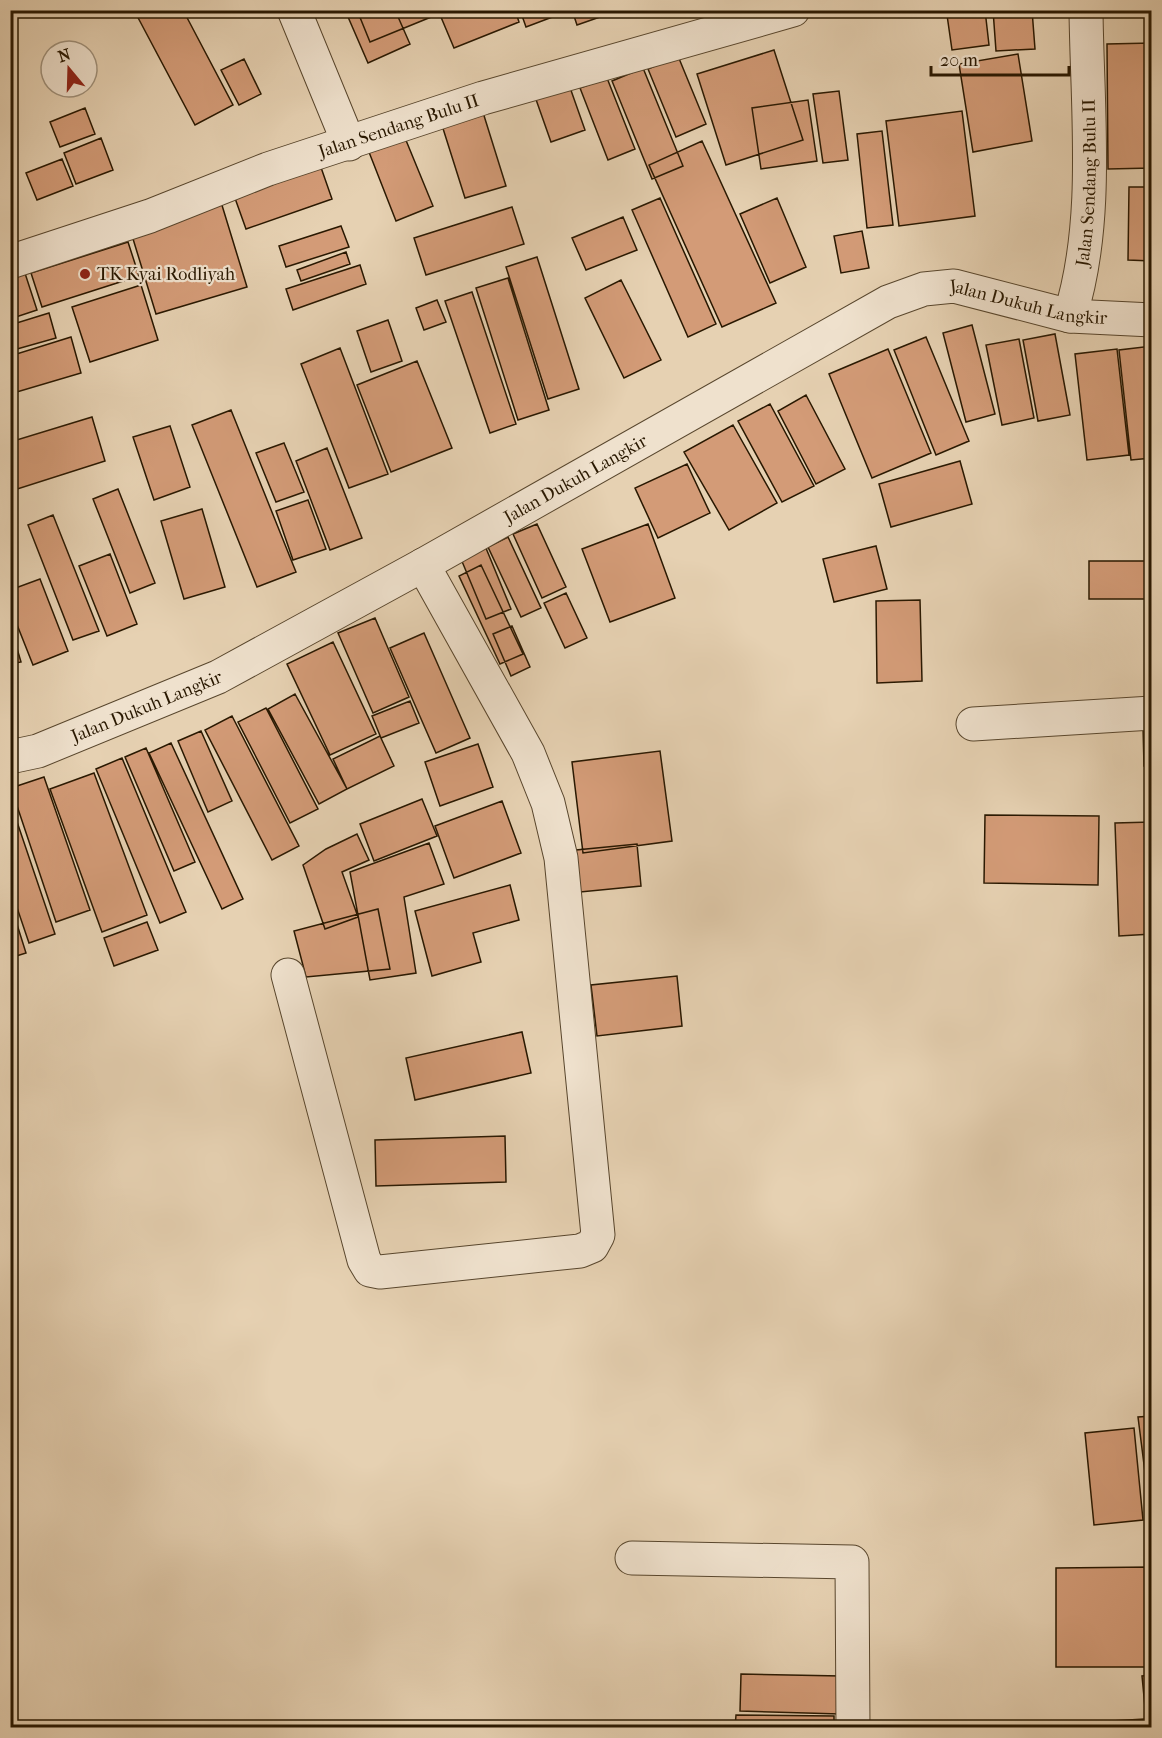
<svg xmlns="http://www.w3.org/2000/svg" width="1162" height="1738" viewBox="0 0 1162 1738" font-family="'IM FELL French Canon',serif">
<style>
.building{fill:#d39b77;stroke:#291801;stroke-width:1.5}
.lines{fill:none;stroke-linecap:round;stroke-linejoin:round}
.minor-casing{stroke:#58462d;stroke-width:35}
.minor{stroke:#efe1cd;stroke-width:33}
.poi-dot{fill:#8f2418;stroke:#efe1cd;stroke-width:2}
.labels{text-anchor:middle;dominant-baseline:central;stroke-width:4.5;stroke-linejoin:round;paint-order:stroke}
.street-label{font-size:18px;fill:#291801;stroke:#efe1cd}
.poi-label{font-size:18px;fill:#291801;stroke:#efe1cd;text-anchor:start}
</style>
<rect width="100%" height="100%" fill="#e6d1b2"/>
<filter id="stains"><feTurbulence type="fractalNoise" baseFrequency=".00333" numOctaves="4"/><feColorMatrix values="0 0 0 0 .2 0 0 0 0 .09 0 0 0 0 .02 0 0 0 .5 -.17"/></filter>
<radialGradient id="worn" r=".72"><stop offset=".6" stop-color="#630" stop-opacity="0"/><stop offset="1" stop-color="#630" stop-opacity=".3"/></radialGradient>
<!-- building -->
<path class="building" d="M 183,10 L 233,105 L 195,125 L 135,12 Z
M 345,10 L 395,10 L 410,44 L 368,63 Z
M 357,10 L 434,10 L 436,15 L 370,42 Z
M 438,10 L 515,10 L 519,22 L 454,48 Z
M 520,10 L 562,10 L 563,13 L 526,27 Z
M 572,10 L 620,10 L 577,25 Z
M 985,10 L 989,45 L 952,50 L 947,15 Z
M 993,10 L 1032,10 L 1035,49 L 996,51 Z
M 1152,43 L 1152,168 L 1108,169 L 1107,44 Z
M 774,50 L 803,140 L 726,165 L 697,74 Z
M 1018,54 L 1032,141 L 973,152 L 959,64 Z
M 678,56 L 706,124 L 676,137 L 648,69 Z
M 244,59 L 261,94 L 239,105 L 221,70 Z
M 643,68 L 683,166 L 652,179 L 612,81 Z
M 607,78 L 635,149 L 608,160 L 580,88 Z
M 567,79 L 585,130 L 551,142 L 533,91 Z
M 839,91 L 848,160 L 823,163 L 813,94 Z
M 808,100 L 817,161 L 761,169 L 752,108 Z
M 481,106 L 506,186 L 465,198 L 440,119 Z
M 85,108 L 95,134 L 60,147 L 50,122 Z
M 962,111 L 975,216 L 899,226 L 886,121 Z
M 882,131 L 893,225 L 867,228 L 857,134 Z
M 403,133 L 433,206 L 396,221 L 367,147 Z
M 101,138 L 113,170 L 76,184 L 64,153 Z
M 702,141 L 776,303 L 722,327 L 649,165 Z
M 317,156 L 332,199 L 246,229 L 231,187 Z
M 62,159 L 73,186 L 37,200 L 26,173 Z
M 1129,187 L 1152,187 L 1152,261 L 1128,260 Z
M 660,198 L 716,324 L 688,337 L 632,210 Z
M 777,198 L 806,267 L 770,283 L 740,214 Z
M 221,202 L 247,287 L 156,314 L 130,229 Z
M 512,207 L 524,244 L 426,275 L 414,238 Z
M 623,217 L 637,250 L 586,270 L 572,238 Z
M 341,226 L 349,247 L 286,267 L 279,246 Z
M 862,231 L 869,268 L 841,273 L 834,236 Z
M 128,242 L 139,276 L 42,307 L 31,273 Z
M 346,252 L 350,264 L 301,281 L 297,270 Z
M 537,257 L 579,389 L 548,399 L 506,267 Z
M 21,261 L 37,310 L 10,319 L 10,265 Z
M 360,265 L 366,284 L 293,310 L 286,289 Z
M 508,278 L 549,410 L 518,420 L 476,288 Z
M 621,280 L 661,360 L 624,378 L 585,298 Z
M 141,285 L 158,340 L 90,362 L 72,307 Z
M 472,292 L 516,424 L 490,433 L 445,301 Z
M 437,300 L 446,322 L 424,330 L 416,308 Z
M 49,313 L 56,338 L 10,351 L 10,325 Z
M 388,320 L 402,361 L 371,372 L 357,331 Z
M 972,325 L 995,414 L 966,422 L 943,333 Z
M 1055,334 L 1070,415 L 1038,421 L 1023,340 Z
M 71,337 L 81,373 L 10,394 L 10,356 Z
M 926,337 L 969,441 L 936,455 L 894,350 Z
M 1019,339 L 1034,418 L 1002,425 L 986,345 Z
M 1152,346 L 1152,458 L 1131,460 L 1119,350 Z
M 340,348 L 388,474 L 349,488 L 301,364 Z
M 888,349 L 931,453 L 872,478 L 829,374 Z
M 1117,349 L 1129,455 L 1087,460 L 1075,354 Z
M 417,361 L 452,448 L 391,472 L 357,385 Z
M 806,395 L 845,469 L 816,484 L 778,411 Z
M 770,404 L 814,486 L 782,502 L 738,421 Z
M 231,410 L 296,572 L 257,587 L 192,425 Z
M 92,417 L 105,461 L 11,491 L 10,442 Z
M 733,425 L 777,503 L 729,530 L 684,452 Z
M 170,426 L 190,487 L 154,500 L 133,437 Z
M 284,443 L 304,492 L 276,502 L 256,453 Z
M 327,448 L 362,538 L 330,550 L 296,461 Z
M 960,461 L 972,504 L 891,527 L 879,484 Z
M 687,464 L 710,513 L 658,538 L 635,488 Z
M 118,489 L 155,583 L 130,593 L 93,499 Z
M 308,500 L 326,549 L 293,560 L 276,511 Z
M 202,509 L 225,587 L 184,599 L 161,521 Z
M 53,515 L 99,631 L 73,640 L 28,525 Z
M 537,524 L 566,587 L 542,598 L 513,534 Z
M 648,524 L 675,598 L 610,622 L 582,549 Z
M 481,536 L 511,609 L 486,619 L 456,547 Z
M 508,537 L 541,608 L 521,617 L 488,547 Z
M 876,546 L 887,589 L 834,602 L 823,559 Z
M 110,554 L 137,624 L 107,636 L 79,566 Z
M 1089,561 L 1152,561 L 1152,599 L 1089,599 Z
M 481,565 L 523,654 L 500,664 L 459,576 Z
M 40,579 L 68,651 L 33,665 L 10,607 L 10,590 Z
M 566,593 L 587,638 L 565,648 L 544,603 Z
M 920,600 L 922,681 L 877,683 L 876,601 Z
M 375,618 L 409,697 L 373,713 L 338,633 Z
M 10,625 L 21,662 L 10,664 Z
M 512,626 L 530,667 L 511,676 L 493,634 Z
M 424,633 L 470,738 L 436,753 L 390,648 Z
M 333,642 L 376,734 L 330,755 L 287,664 Z
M 295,694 L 347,789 L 319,804 L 268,709 Z
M 410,701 L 419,723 L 381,738 L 372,716 Z
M 266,708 L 318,809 L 290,823 L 238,722 Z
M 232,716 L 299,846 L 272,860 L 205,730 Z
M 1143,726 L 1152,726 L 1152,766 L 1144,766 Z
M 201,731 L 232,801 L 208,812 L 178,741 Z
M 380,736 L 394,766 L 347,789 L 333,759 Z
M 171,743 L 243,899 L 222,909 L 149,753 Z
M 478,744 L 493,787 L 440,806 L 425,762 Z
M 146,748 L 195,862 L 174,871 L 125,757 Z
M 660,751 L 672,841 L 583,853 L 572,762 Z
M 122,758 L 186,912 L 160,923 L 96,769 Z
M 94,773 L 147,915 L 102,932 L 50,789 Z
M 44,777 L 90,910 L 56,922 L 11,788 Z
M 422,799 L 437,836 L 374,861 L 360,824 Z
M 502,801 L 521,853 L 454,878 L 435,826 Z
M 12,807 L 55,934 L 29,943 L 10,887 Z
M 985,815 L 1099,816 L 1098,885 L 984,883 Z
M 1152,822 L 1152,934 L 1119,936 L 1115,823 Z
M 357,834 L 369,860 L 342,872 L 358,917 L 325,929 L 303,865 L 326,849 Z
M 429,843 L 444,884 L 404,897 L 416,973 L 370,980 L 350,872 Z
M 637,844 L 641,886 L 570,893 L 566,851 Z
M 510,885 L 519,920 L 473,933 L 481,962 L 432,976 L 415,911 Z
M 10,902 L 26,953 L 10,958 Z
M 378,909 L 390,969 L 306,977 L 294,931 Z
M 147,922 L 158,950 L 114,966 L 104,938 Z
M 677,976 L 682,1026 L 597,1036 L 591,985 Z
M 522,1032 L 531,1073 L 415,1100 L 406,1058 Z
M 505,1136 L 506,1182 L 376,1186 L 375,1140 Z
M 1152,1416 L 1152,1520 L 1151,1520 L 1138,1417 Z
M 1134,1428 L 1143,1520 L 1094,1525 L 1085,1433 Z
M 1152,1567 L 1152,1667 L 1056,1667 L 1056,1568 Z
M 741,1674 L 841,1676 L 840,1714 L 740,1711 Z
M 1152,1675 L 1152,1728 L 1147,1728 L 1142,1676 Z
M 736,1715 L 834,1716 L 834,1728 L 735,1728 Z
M 1144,1719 L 1144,1728 L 1112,1728 L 1112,1721 Z"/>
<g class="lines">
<!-- minor casing -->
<g class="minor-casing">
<g id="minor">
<path d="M 294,10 L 349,144"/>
<path id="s1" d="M 10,262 L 150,216 L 268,169 L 483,98 L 793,10"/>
<path id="s2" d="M 1070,316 C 1100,221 1087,109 1086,10"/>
<path d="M 973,724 L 1152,713"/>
<path id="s3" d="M 10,757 L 38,751 L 218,677 L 423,565 L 888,302 L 924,289 L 954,286 L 1070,316 L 1152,320"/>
<path d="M 288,975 L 364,1260 L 370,1270 L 380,1272 L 580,1251 L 592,1246 L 598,1235 L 561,858 L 548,803 L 528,753 L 423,565"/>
<path d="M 632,1558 L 852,1562 L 853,1728"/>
</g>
</g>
<!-- minor -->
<use href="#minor" class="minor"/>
</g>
<!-- markers -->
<circle class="poi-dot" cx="85" cy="274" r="6"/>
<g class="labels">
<!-- street labels -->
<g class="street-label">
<text stroke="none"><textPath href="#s1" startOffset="412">Jalan Sendang Bulu II</textPath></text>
<text stroke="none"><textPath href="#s2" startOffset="135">Jalan Sendang Bulu II</textPath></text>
<text stroke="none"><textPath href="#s3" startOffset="1136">Jalan Dukuh Langkir</textPath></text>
<text stroke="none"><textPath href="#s3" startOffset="632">Jalan Dukuh Langkir</textPath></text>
<text stroke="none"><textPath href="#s3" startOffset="146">Jalan Dukuh Langkir</textPath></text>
</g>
<!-- poi labels -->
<g class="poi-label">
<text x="97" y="274">TK Kyai Rodliyah</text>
</g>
</g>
<!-- margin -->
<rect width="1162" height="1738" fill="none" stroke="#e6d1b2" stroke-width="36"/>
<rect x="12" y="12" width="1138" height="1714" fill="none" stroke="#291801" stroke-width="3"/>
<rect x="18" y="18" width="1126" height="1702" fill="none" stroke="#291801" stroke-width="1.5"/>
<!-- north arrow -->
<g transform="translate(69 69) rotate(341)"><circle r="28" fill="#efe1cd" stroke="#a0917b" stroke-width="1.5"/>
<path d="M0-4.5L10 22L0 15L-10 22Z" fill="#8f2418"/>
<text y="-9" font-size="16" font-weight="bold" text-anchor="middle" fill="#291801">N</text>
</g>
<!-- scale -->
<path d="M931 66v9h138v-9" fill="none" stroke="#291801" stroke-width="3"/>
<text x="940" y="66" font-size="18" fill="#291801" stroke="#efe1cd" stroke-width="4.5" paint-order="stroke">20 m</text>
<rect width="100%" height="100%" filter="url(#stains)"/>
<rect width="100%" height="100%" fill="url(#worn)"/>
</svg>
